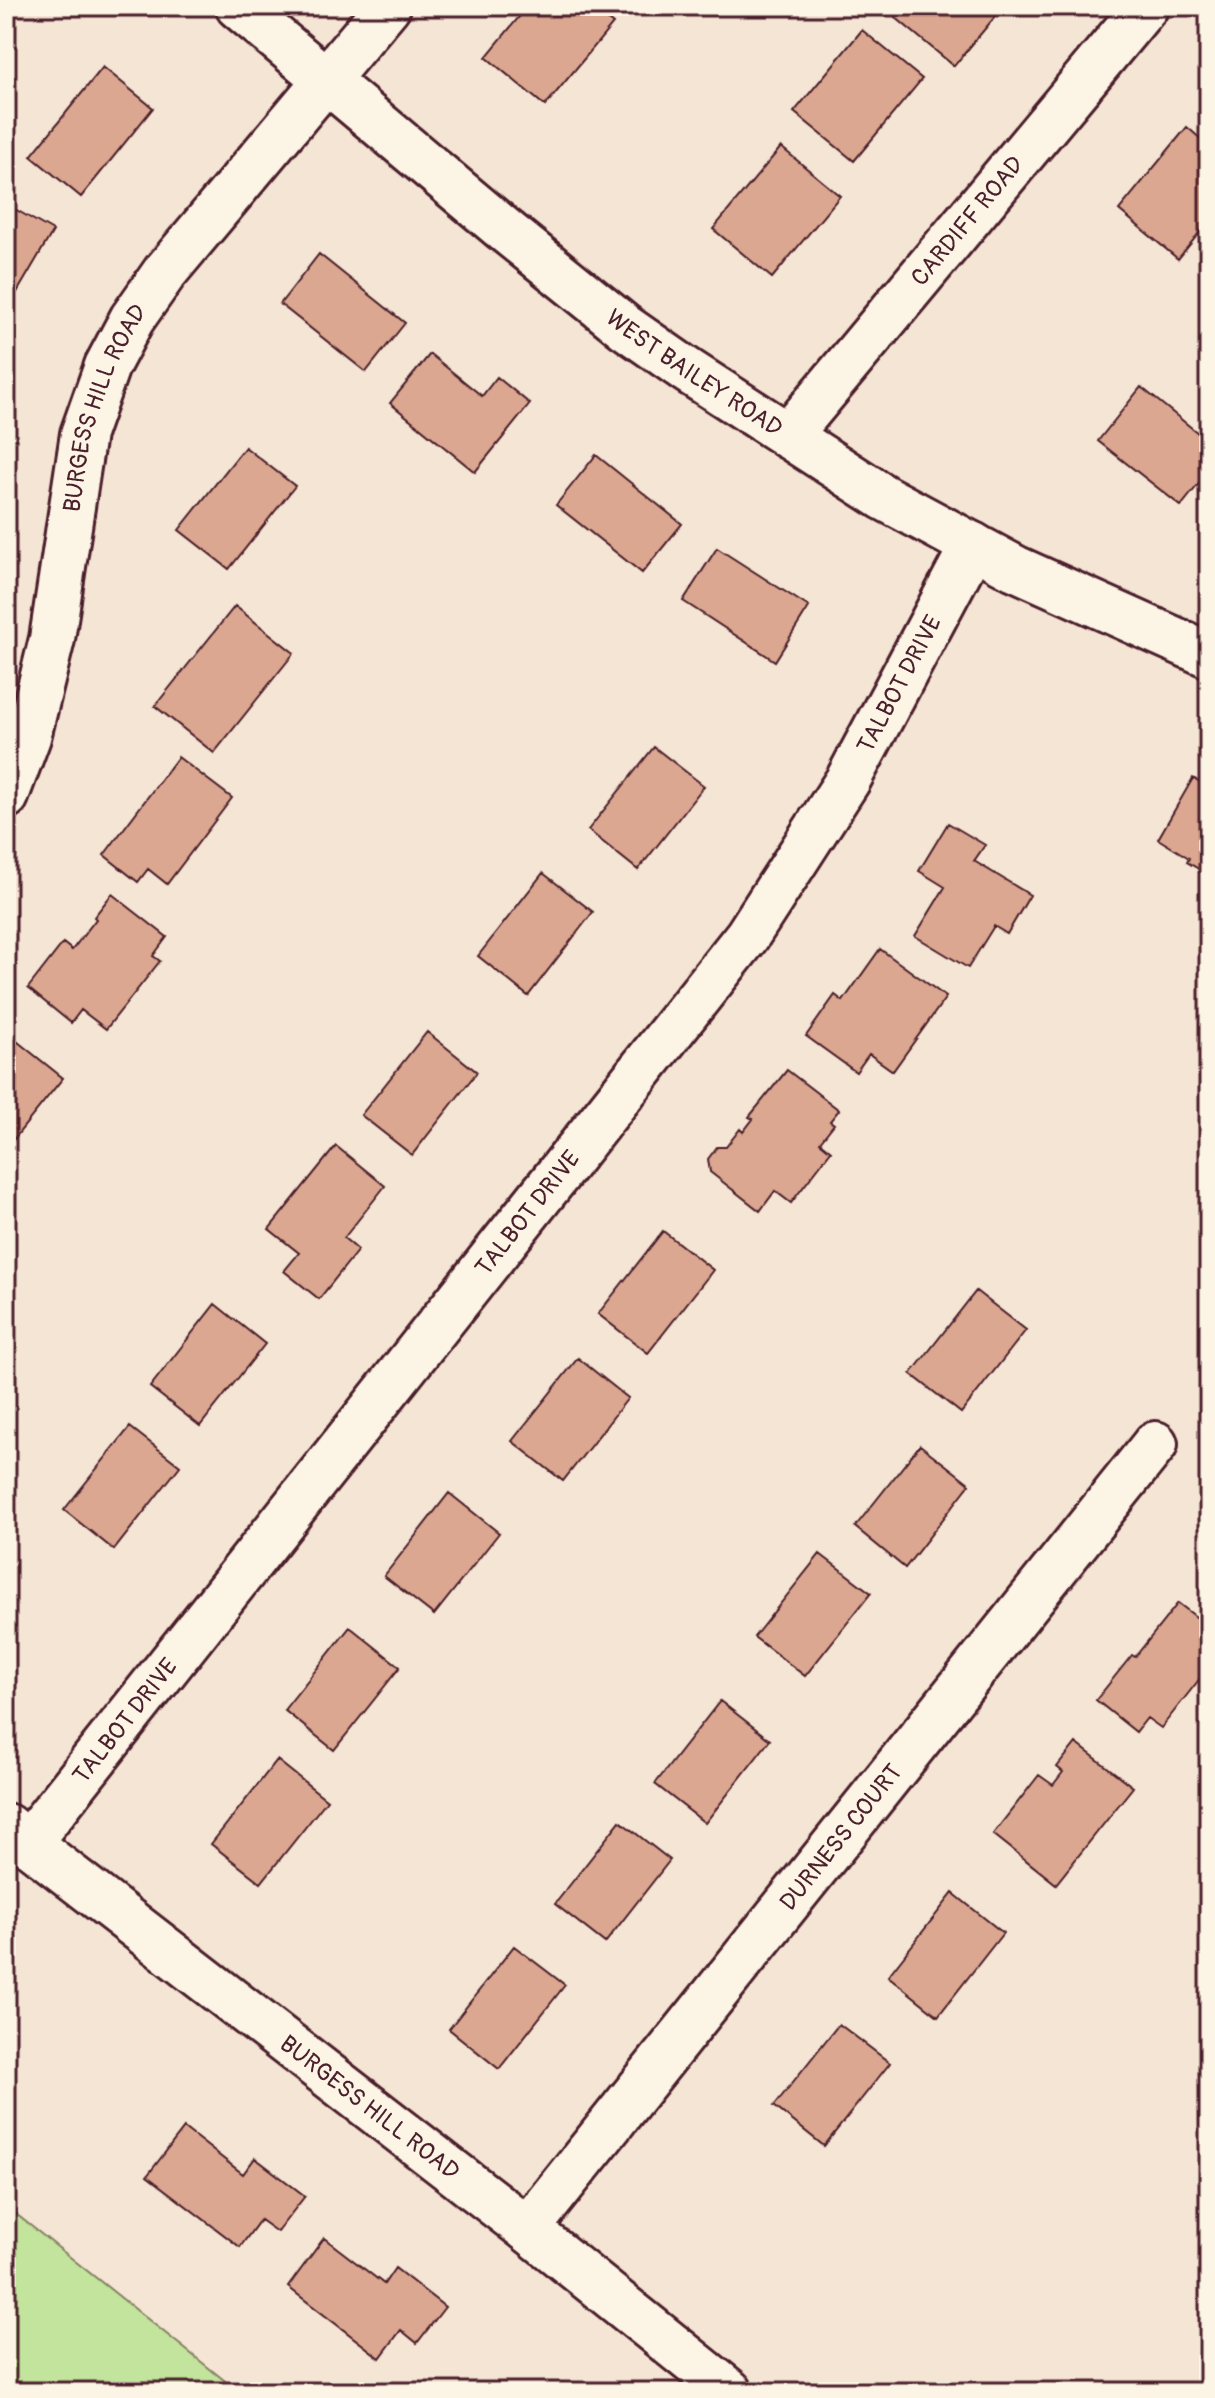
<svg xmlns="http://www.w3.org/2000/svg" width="1215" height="2398" viewBox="0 0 1215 2398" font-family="Pangolin,sans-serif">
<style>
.green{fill:#c3e49d;stroke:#868264;stroke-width:2}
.building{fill:#dba790;stroke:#4a1f2b;stroke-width:2}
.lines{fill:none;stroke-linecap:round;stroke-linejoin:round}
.minor-casing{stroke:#4a1f2b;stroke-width:50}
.minor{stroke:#fcf5e5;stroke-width:44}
.labels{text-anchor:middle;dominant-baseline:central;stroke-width:7;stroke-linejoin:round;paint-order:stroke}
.street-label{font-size:24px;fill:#4a1f2b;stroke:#fcf5e5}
</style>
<rect width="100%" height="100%" fill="#f5e5d4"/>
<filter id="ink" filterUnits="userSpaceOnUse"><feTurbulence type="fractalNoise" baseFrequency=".0125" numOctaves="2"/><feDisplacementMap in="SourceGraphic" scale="16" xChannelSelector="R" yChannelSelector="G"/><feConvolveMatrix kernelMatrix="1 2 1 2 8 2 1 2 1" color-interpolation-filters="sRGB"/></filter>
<g filter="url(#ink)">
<!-- green -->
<path class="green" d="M 6,2206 L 239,2392 L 6,2392 Z"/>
<!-- building -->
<path class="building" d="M 528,6 L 591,6 L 613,24 L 545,106 L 486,57 Z
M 903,6 L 1004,6 L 954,66 L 895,17 Z
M 862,30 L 922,79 L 854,161 L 794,112 Z
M 103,67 L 153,108 L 81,197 L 31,156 Z
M 1187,127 L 1209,146 L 1209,221 L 1178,259 L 1119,210 Z
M 781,147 L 840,196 L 772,278 L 713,229 Z
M 6,204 L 53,231 L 6,311 Z
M 319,254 L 405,323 L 366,372 L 280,304 Z
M 430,354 L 482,396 L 497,377 L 530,404 L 475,472 L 390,403 Z
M 1141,387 L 1209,442 L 1209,471 L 1181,506 L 1098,441 Z
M 245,447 L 295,486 L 229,569 L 179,530 Z
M 596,455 L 682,524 L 642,573 L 556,505 Z
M 717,548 L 809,607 L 775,661 L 683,601 Z
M 235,606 L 294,653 L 214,753 L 155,706 Z
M 654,747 L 704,786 L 638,870 L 588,830 Z
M 178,757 L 232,798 L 167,884 L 148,869 L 138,882 L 104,855 Z
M 1193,778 L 1209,787 L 1209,875 L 1187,862 L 1189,858 L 1158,839 Z
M 948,823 L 985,845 L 974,861 L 1030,895 L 1007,934 L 994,926 L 968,968 L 915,936 L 945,887 L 919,871 Z
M 543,873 L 593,912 L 528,996 L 478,956 Z
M 112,894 L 167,937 L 153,956 L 160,961 L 106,1029 L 81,1010 L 71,1023 L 28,988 L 63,943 L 72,950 L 96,919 L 94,917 Z
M 880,949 L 946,997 L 893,1071 L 869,1054 L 856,1072 L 806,1036 L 835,995 L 843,1001 Z
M 427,1032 L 477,1072 L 412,1155 L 361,1115 Z
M 13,1038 L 63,1078 L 6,1149 L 6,1046 Z
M 787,1070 L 839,1110 L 830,1121 L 834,1124 L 820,1142 L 831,1151 L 791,1203 L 775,1191 L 760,1211 L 710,1172 L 708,1159 L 717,1147 L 726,1147 L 740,1129 L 743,1132 L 753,1119 L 749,1117 Z
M 336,1146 L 385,1186 L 344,1238 L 358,1250 L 319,1299 L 284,1271 L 299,1253 L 269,1229 Z
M 663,1231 L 713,1270 L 648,1353 L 598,1314 Z
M 976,1291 L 1026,1330 L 961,1413 L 911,1374 Z
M 215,1304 L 265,1344 L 200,1426 L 150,1387 Z
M 578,1358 L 628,1398 L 563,1481 L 512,1441 Z
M 130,1427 L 180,1466 L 114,1550 L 64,1510 Z
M 920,1445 L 970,1484 L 905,1568 L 855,1527 Z
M 449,1493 L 499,1533 L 434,1615 L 384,1576 Z
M 820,1554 L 871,1593 L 805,1676 L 754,1637 Z
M 1178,1603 L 1209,1627 L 1209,1667 L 1161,1728 L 1147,1718 L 1136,1732 L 1096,1700 L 1132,1655 L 1135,1657 Z
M 350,1627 L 400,1667 L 334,1750 L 284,1710 Z
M 720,1701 L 770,1740 L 705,1823 L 655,1784 Z
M 1076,1743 L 1133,1787 L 1056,1884 L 993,1834 L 1039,1775 L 1053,1785 L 1063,1772 L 1057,1767 Z
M 277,1760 L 327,1800 L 261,1883 L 211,1844 Z
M 620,1821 L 670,1860 L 605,1943 L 555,1904 Z
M 953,1893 L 1003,1933 L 938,2016 L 888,1976 Z
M 514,1946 L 565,1985 L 499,2069 L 449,2029 Z
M 839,2024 L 890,2063 L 824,2146 L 774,2106 Z
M 184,2128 L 243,2174 L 255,2158 L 305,2196 L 277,2232 L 260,2220 L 240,2247 L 147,2176 Z
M 324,2238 L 384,2284 L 395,2268 L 445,2307 L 417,2343 L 401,2330 L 380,2358 L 288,2287 Z"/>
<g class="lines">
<!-- minor casing -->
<g class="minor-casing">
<g id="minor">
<path id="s1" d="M 238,6 L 506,231 L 625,327 L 688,371 L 883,497 L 1015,568 L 1209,655"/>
<path id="s2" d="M 788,436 L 1146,6"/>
<path id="s3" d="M 6,796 L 28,737 L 52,639 L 83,434 L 107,366 L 132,319 L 165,272 L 388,6"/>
<path id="s4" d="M 6,1826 L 527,2229 L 730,2392"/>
<path id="s5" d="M 28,1843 L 747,936 L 848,780 L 973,545"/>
<path id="s6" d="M 527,2229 L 1155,1444"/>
</g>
</g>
<!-- minor -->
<use href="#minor" class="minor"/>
</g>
</g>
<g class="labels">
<!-- street labels -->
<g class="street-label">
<text stroke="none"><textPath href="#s2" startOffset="280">CARDIFF ROAD</textPath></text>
<text stroke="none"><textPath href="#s1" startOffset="586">WEST BAILEY ROAD</textPath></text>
<text stroke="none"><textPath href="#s3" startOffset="402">BURGESS HILL ROAD</textPath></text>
<text stroke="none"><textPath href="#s5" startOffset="1452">TALBOT DRIVE</textPath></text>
<text stroke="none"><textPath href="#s5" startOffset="804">TALBOT DRIVE</textPath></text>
<text stroke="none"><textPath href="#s5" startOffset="156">TALBOT DRIVE</textPath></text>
<text stroke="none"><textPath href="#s6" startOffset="502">DURNESS COURT</textPath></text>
<text stroke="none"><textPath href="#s4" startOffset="460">BURGESS HILL ROAD</textPath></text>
</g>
</g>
<!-- margin -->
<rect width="1215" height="2398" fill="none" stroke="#fcf5e5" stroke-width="32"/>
<rect x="16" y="16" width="1183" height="2366" fill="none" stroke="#4a1f2b" stroke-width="3" filter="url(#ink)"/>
</svg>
